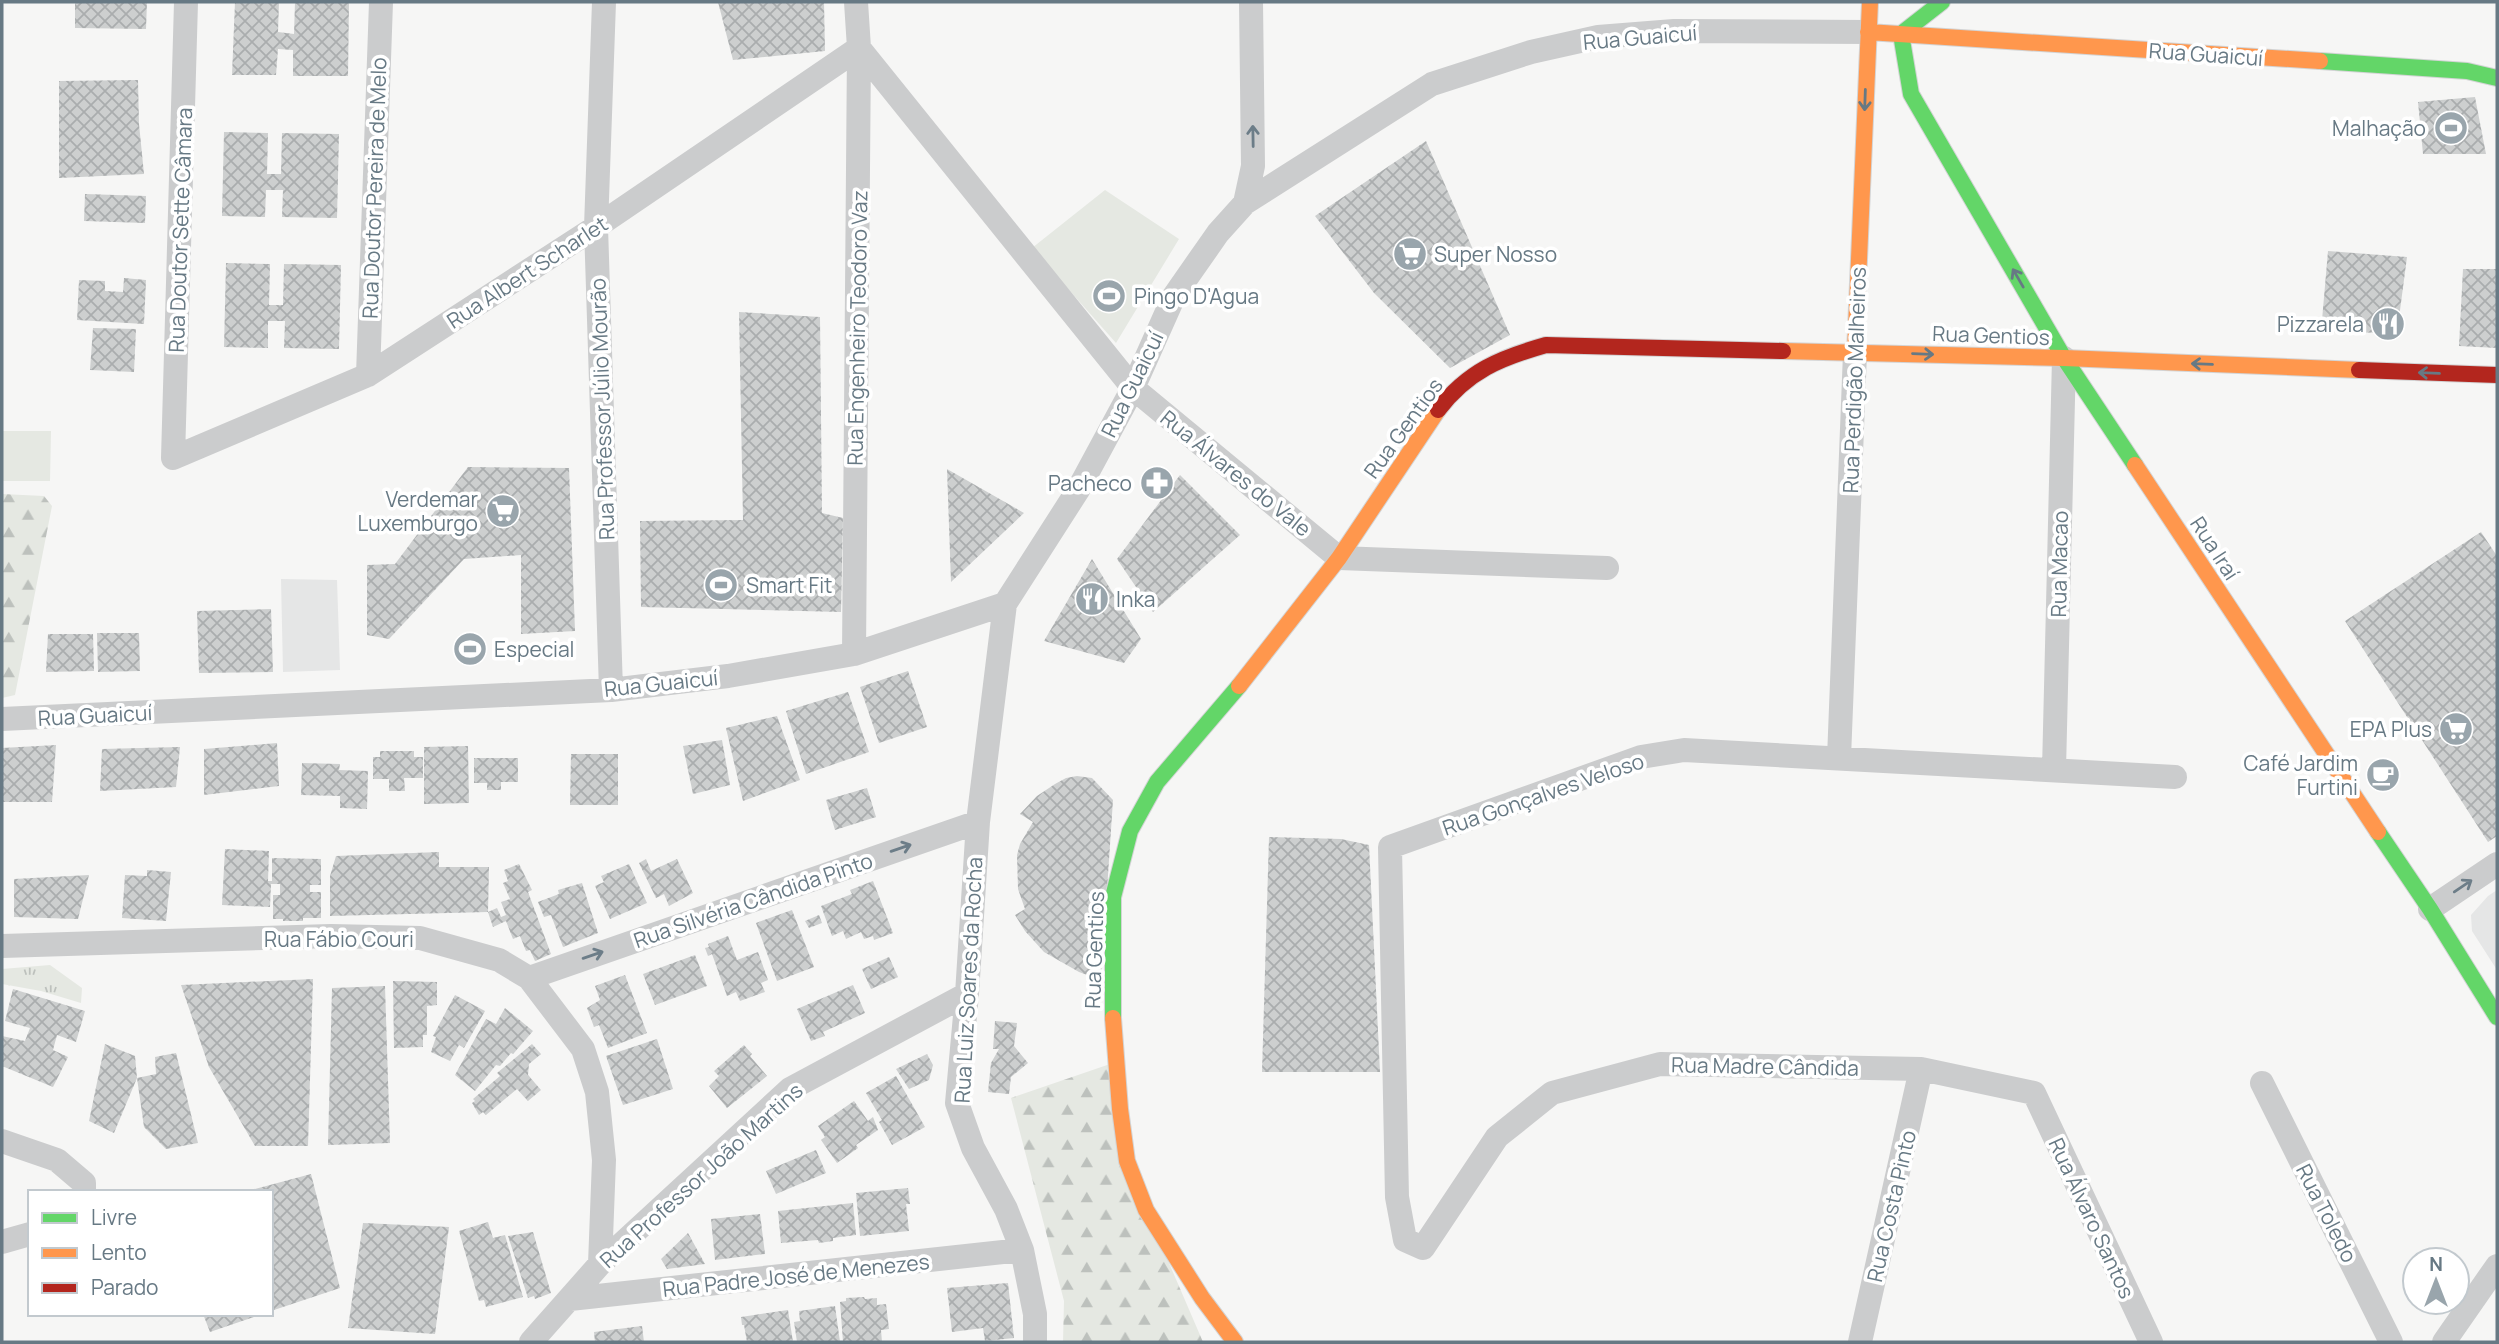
<svg xmlns="http://www.w3.org/2000/svg" width="2499" height="1344" viewBox="0 0 2499 1344" font-family="Manrope,sans-serif">
<style>
.built{fill:#e5e6e6}
.forest{fill:url(#forest-firs)}
.park{fill:url(#park-tufts)}
.garden{fill:#e5e8e2}
.building{fill:url(#building-cross-hatch)}
.lines{fill:none;stroke-linecap:round;stroke-linejoin:round}
.fast-casing{stroke:#d3d4d5;stroke-width:18}
.slow-casing{stroke:#d3d4d5;stroke-width:18}
.jam-casing{stroke:#d3d4d5;stroke-width:18}
.street{stroke:#cbcccd;stroke-width:24}
.fast{stroke:#63d668;stroke-width:16}
.slow{stroke:#ff974d;stroke-width:16}
.jam{stroke:#b3261e;stroke-width:16}
.oneway{stroke:#677984}
.oneway2{stroke:#6c7d88}
.labels{text-anchor:middle;dominant-baseline:central;stroke-width:7;stroke-linejoin:round;paint-order:stroke}
.street-label{font-size:21px;fill:#677984;stroke:#fff}
.poi-label{font-size:21px;fill:#677984;stroke:#fff;text-anchor:end}
</style>
<defs>
<pattern id="forest-firs" width="22" height="20" patternUnits="userSpaceOnUse" patternTransform="scale(1.75)"><rect width="22" height="20" fill="#e5e8e2"/><path d="M5 1l3.5 6h-7zM16 11l3.5 6h-7z" fill="#bdc1bd"/></pattern>
<pattern id="park-tufts" width="24" height="20" patternUnits="userSpaceOnUse" patternTransform="scale(1.75)"><rect width="24" height="20" fill="#e5e8e2"/><path d="M3 7l-1-3M5 7V3M7 7l1-3M15 17l-1-3M17 17v-4M19 17l1-3" fill="none" stroke="#bdc1bd"/></pattern>
<pattern id="building-cross-hatch" width="8" height="8" patternUnits="userSpaceOnUse" patternTransform="scale(1.75)"><rect width="8" height="8" fill="#cdcfcf"/><path d="M0 0l8 8M0 8l8-8" fill="none" stroke="#aaadae"/></pattern>
</defs>
<rect width="100%" height="100%" fill="#f6f6f5"/>
<!-- built -->
<path class="built" d="M 281,579 L 337,580 L 340,670 L 283,672 Z
M 2497,890 L 2497,970 L 2472,931 L 2471,915 L 2488,896 Z"/>
<!-- forest -->
<path class="forest" d="M 2,494 L 44,496 L 52,506 L 15,695 L 2,698 Z
M 1113,1063 L 1129,1170 L 1203,1342 L 1063,1342 L 1064,1301 L 1011,1098 Z"/>
<!-- park -->
<path class="park" d="M 50,965 L 82,988 L 81,1003 L 41,991 L 2,984 L 2,969 Z"/>
<!-- garden -->
<path class="garden" d="M 1105,190 L 1179,239 L 1116,343 L 1032,248 Z
M 2,431 L 51,431 L 50,481 L 2,481 Z"/>
<!-- building -->
<path class="building" d="M 75,2 L 147,2 L 146,29 L 75,28 Z
M 235,2 L 279,2 L 278,32 L 294,34 L 295,2 L 349,2 L 348,76 L 293,76 L 293,50 L 278,49 L 276,75 L 232,75 Z
M 718,2 L 824,2 L 825,51 L 733,60 Z
M 138,80 L 139,124 L 144,174 L 59,178 L 59,81 Z
M 2475,97 L 2486,154 L 2423,154 L 2418,102 Z
M 224,132 L 268,133 L 267,174 L 281,174 L 282,133 L 339,134 L 337,218 L 282,217 L 283,190 L 266,190 L 265,217 L 222,216 Z
M 1426,141 L 1510,335 L 1450,368 L 1374,293 L 1315,216 Z
M 85,194 L 146,196 L 145,223 L 84,221 Z
M 2328,251 L 2407,257 L 2397,333 L 2321,332 Z
M 226,263 L 270,264 L 269,305 L 283,305 L 284,264 L 341,265 L 339,349 L 284,348 L 285,321 L 268,321 L 268,348 L 224,347 Z
M 2463,269 L 2497,269 L 2497,348 L 2459,346 Z
M 124,278 L 146,280 L 144,324 L 77,320 L 79,280 L 105,281 L 105,291 L 123,292 Z
M 739,312 L 820,317 L 822,513 L 843,518 L 841,612 L 641,607 L 640,521 L 743,520 Z
M 93,328 L 136,329 L 134,372 L 90,370 Z
M 468,467 L 569,468 L 575,631 L 521,634 L 521,555 L 464,559 L 389,639 L 367,635 L 367,565 L 395,564 Z
M 947,469 L 1024,513 L 951,582 Z
M 1180,475 L 1240,535 L 1153,612 L 1117,559 Z
M 2481,532 L 2497,556 L 2497,836 L 2488,842 L 2345,621 Z
M 1092,559 L 1141,639 L 1124,663 L 1044,641 Z
M 271,609 L 273,672 L 199,673 L 197,611 Z
M 97,633 L 139,633 L 140,671 L 98,672 Z
M 48,634 L 93,634 L 94,671 L 46,672 Z
M 908,671 L 927,727 L 879,743 L 860,687 Z
M 848,692 L 869,752 L 806,774 L 786,711 Z
M 777,716 L 800,780 L 743,801 L 726,728 Z
M 722,740 L 730,785 L 693,794 L 683,746 Z
M 277,743 L 279,786 L 204,795 L 204,749 Z
M 56,745 L 52,802 L 2,802 L 2,748 Z
M 468,746 L 469,803 L 424,804 L 424,747 Z
M 180,747 L 176,787 L 100,791 L 102,749 Z
M 380,751 L 414,751 L 414,757 L 423,757 L 423,778 L 404,778 L 405,791 L 389,791 L 389,779 L 373,779 L 373,757 L 380,757 Z
M 571,754 L 618,754 L 618,805 L 570,805 Z
M 474,758 L 518,758 L 518,782 L 501,782 L 501,790 L 487,790 L 487,783 L 474,783 Z
M 302,763 L 340,764 L 339,770 L 368,771 L 367,809 L 340,808 L 340,796 L 301,795 Z
M 1077,776 L 1092,778 L 1113,800 L 1101,980 L 1079,972 L 1044,952 L 1025,931 L 1015,915 L 1025,909 L 1018,889 L 1017,855 L 1020,844 L 1033,822 L 1020,814 L 1037,796 L 1055,784 L 1066,778 Z
M 867,788 L 876,817 L 835,830 L 826,800 Z
M 1269,837 L 1341,839 L 1369,845 L 1380,1072 L 1262,1072 Z
M 225,849 L 269,851 L 268,881 L 272,881 L 272,858 L 321,859 L 321,885 L 310,885 L 310,892 L 321,892 L 321,918 L 303,918 L 303,921 L 283,921 L 283,919 L 273,919 L 273,895 L 280,895 L 280,884 L 271,884 L 270,907 L 222,905 Z
M 439,852 L 439,867 L 489,867 L 488,912 L 497,908 L 501,917 L 506,915 L 501,902 L 510,899 L 503,883 L 508,881 L 504,870 L 519,864 L 532,890 L 528,892 L 551,954 L 535,961 L 530,950 L 526,951 L 520,936 L 513,939 L 506,921 L 493,927 L 488,912 L 330,916 L 330,876 L 336,856 Z
M 646,859 L 651,871 L 677,859 L 693,893 L 669,906 L 664,894 L 656,898 L 639,863 Z
M 629,864 L 647,903 L 610,919 L 595,886 L 604,882 L 601,876 Z
M 147,870 L 171,872 L 166,921 L 122,918 L 125,875 L 147,876 Z
M 89,875 L 78,919 L 14,917 L 14,879 Z
M 873,881 L 893,933 L 874,940 L 873,936 L 864,939 L 861,932 L 846,939 L 843,931 L 832,936 L 821,906 L 852,894 L 850,890 Z
M 582,883 L 598,933 L 563,947 L 551,915 L 544,917 L 538,902 L 559,894 L 558,890 Z
M 792,910 L 814,967 L 777,981 L 756,923 Z
M 819,915 L 822,923 L 809,928 L 805,921 Z
M 728,936 L 737,960 L 758,952 L 768,980 L 761,983 L 765,992 L 740,1001 L 736,992 L 727,996 L 712,954 L 708,956 L 705,948 L 709,947 L 708,944 Z
M 695,955 L 707,986 L 655,1005 L 643,974 Z
M 889,957 L 898,977 L 871,989 L 862,969 Z
M 625,975 L 647,1033 L 608,1048 L 599,1025 L 594,1027 L 587,1008 L 600,1000 L 595,986 Z
M 313,979 L 308,1146 L 255,1146 L 209,1067 L 181,985 Z
M 393,981 L 437,982 L 437,1005 L 427,1006 L 427,1035 L 423,1035 L 423,1047 L 394,1048 Z
M 853,985 L 865,1013 L 823,1032 L 825,1036 L 811,1041 L 797,1009 Z
M 385,986 L 390,1143 L 328,1145 L 332,988 Z
M 13,989 L 85,1011 L 76,1042 L 57,1035 L 53,1050 L 68,1057 L 53,1087 L 2,1066 L 2,1036 L 25,1041 L 30,1028 L 5,1021 Z
M 455,995 L 485,1011 L 464,1048 L 459,1045 L 450,1061 L 431,1052 L 436,1037 L 433,1036 Z
M 505,1008 L 533,1031 L 513,1054 L 511,1053 L 500,1066 L 496,1065 L 475,1091 L 455,1075 L 486,1019 L 496,1024 Z
M 995,1021 L 1017,1023 L 1014,1046 L 1028,1063 L 1011,1077 L 1009,1094 L 988,1092 L 991,1063 L 999,1049 L 993,1049 Z
M 657,1039 L 673,1089 L 623,1105 L 606,1056 Z
M 105,1044 L 135,1056 L 137,1078 L 156,1074 L 155,1057 L 176,1053 L 198,1143 L 166,1149 L 144,1127 L 137,1078 L 114,1133 L 89,1121 Z
M 532,1044 L 541,1054 L 529,1064 L 528,1075 L 541,1090 L 528,1101 L 517,1089 L 486,1115 L 483,1112 L 479,1115 L 472,1103 L 475,1101 L 473,1099 L 500,1076 L 497,1073 Z
M 744,1045 L 752,1054 L 750,1056 L 767,1076 L 727,1108 L 709,1086 L 719,1076 L 714,1071 Z
M 927,1054 L 933,1065 L 929,1080 L 909,1089 L 896,1069 Z
M 896,1076 L 925,1127 L 892,1145 L 879,1122 L 882,1120 L 866,1093 Z
M 854,1101 L 868,1121 L 873,1117 L 878,1130 L 856,1145 L 858,1148 L 837,1163 L 821,1140 L 825,1137 L 818,1126 Z
M 816,1150 L 826,1173 L 776,1194 L 766,1171 Z
M 311,1174 L 340,1288 L 271,1311 L 271,1192 L 247,1191 Z
M 908,1188 L 910,1204 L 906,1204 L 909,1231 L 860,1236 L 856,1193 Z
M 853,1203 L 856,1235 L 833,1238 L 833,1241 L 819,1243 L 818,1240 L 781,1243 L 778,1211 Z
M 760,1214 L 765,1254 L 715,1260 L 711,1219 Z
M 488,1222 L 493,1238 L 505,1235 L 523,1297 L 486,1307 L 484,1300 L 479,1301 L 459,1231 Z
M 363,1223 L 449,1227 L 435,1334 L 348,1328 Z
M 533,1232 L 551,1293 L 535,1299 L 534,1296 L 528,1298 L 508,1236 Z
M 688,1233 L 705,1264 L 667,1269 L 661,1259 Z
M 1008,1283 L 1014,1338 L 985,1341 L 983,1328 L 952,1332 L 947,1288 Z
M 864,1297 L 865,1299 L 877,1298 L 877,1305 L 886,1304 L 889,1329 L 881,1330 L 882,1342 L 843,1342 L 840,1302 L 846,1301 L 846,1298 Z
M 835,1306 L 840,1342 L 797,1342 L 794,1322 L 800,1321 L 799,1311 Z
M 788,1310 L 793,1342 L 747,1342 L 744,1325 L 742,1325 L 741,1317 Z
M 203,1314 L 260,1314 L 260,1315 L 210,1332 Z
M 642,1326 L 644,1342 L 595,1342 L 594,1332 Z"/>
<g class="lines">
<!-- fast casing -->
<g class="fast-casing">
<path id="fast" d="M 1901,34 L 1911,94 L 2064,358 L 2135,465
M 1901,34 L 1942,2
M 2320,61 L 2467,71 L 2497,78
M 2378,832 L 2430,909 L 2497,1017
M 1113,1018 L 1113,897 L 1130,831 L 1157,782 L 1239,686"/>
</g>
<!-- slow casing -->
<g class="slow-casing">
<path id="slow" d="M 1868,32 L 2320,61
M 1783,351 L 2064,358 L 2359,370
M 1855,353 L 1870,2
M 2135,465 L 2378,832
M 1239,686 L 1339,558 L 1438,410
M 1113,1018 L 1120,1109 L 1127,1161 L 1146,1210 L 1202,1298 L 1235,1342"/>
</g>
<!-- jam casing -->
<g class="jam-casing">
<path id="jam" d="M 2359,370 L 2497,375
M 1438,410 C 1468,371 1500,358 1546,345 L 1783,351"/>
</g>
<!-- street -->
<path class="street" d="M 186,2 L 173,458 L 368,375 L 596,227 L 859,48
M 604,2 L 596,227 L 611,690
M 859,48 L 1133,388 L 1339,558 L 1607,568
M 1245,203 L 1253,166 L 1251,2
M 368,375 L 381,2
M 1005,604 L 978,822 L 967,994 L 957,1103 L 973,1148 L 1006,1209 L 1022,1250 L 1035,1314 L 1035,1342
M 854,654 L 859,48 L 856,2
M 2,719 L 611,690 L 728,676 L 854,654 L 1005,604 L 1078,490 L 1133,388 L 1174,296 L 1218,233 L 1245,203 L 1432,84 L 1531,52 L 1598,37 L 1674,31 L 1868,32
M 1839,758 L 1855,353
M 2054,770 L 2064,358
M 2430,909 L 2497,864
M 2,946 L 331,936 L 420,938 L 499,960 L 529,978 L 583,1049 L 597,1092 L 604,1160 L 600,1264
M 529,978 L 978,822
M 2262,1083 L 2391,1342
M 2,1141 L 57,1160 L 84,1183 L 84,1192
M 2,1242 L 30,1234
M 570,1299 L 1022,1250
M 531,1342 L 600,1264 L 790,1089 L 967,994
M 1860,1342 L 1921,1069
M 2151,1342 L 2034,1093 L 1921,1069 L 1660,1064 L 1552,1093 L 1497,1137 L 1423,1248 L 1405,1240 L 1397,1197 L 1390,847 L 1641,757 L 1684,750 L 2175,777
M 2444,1342 L 2497,1266"/>
<!-- fast -->
<use href="#fast" class="fast"/>
<!-- slow -->
<use href="#slow" class="slow"/>
<!-- jam -->
<use href="#jam" class="jam"/>
</g>
<!-- one-way arrows -->
<defs><path id="oneway-shaft" d="M-6 0H5M1.5-3L5.5 0L1.5 3" fill="none" stroke-width="1.6" stroke-linecap="round" stroke-linejoin="round" transform="scale(1.75)"/></defs>
<g class="oneway">
<use href="#oneway-shaft" transform="translate(1865 100) rotate(92)"/>
<use href="#oneway-shaft" transform="translate(2018 278) rotate(-120)"/>
<use href="#oneway-shaft" transform="translate(1923 354) rotate(2)"/>
<use href="#oneway-shaft" transform="translate(2202 364) rotate(-178)"/>
<use href="#oneway-shaft" transform="translate(2429 373) rotate(-178)"/>
</g>
<g class="oneway2">
<use href="#oneway-shaft" transform="translate(1253 136) rotate(-91)"/>
<use href="#oneway-shaft" transform="translate(901 848) rotate(-19)"/>
<use href="#oneway-shaft" transform="translate(2463 886) rotate(-34)"/>
<use href="#oneway-shaft" transform="translate(593 955) rotate(-19)"/>
</g>
<!-- icons -->
<defs>
<g id="stadium-disc" transform="scale(1.75)"><circle r="9.5" fill="#99a5ac" stroke="#fff"/><path d="M0-5a6.5 5 0 1 0 0 10a6.5 5 0 1 0 0-10ZM-3.5-1.8h7v3.6h-7Z" fill="#fff"/></g>
<g id="supermarket-disc" transform="scale(1.75)"><circle r="9.5" fill="#99a5ac" stroke="#fff"/><path d="M-6-5.5h2.5l.6 2H6L4.5 2H-2.5L-4.4-4H-6ZM-1.5 3.2a1.3 1.3 0 1 0 .1 0ZM3 3.2a1.3 1.3 0 1 0 .1 0Z" fill="#fff"/></g>
<g id="restaurant-disc" transform="scale(1.75)"><circle r="9.5" fill="#99a5ac" stroke="#fff"/><path d="M-5-6h1v4h1v-4h1v4h1v-4h1v5L-1.5 .5V6h-2V.5L-5-1ZM5-6V6H3V1.5H1.5Q1.5-4 5-6Z" fill="#fff"/></g>
<g id="pharmacy-disc" transform="scale(1.75)"><circle r="9.5" fill="#99a5ac" stroke="#fff"/><path d="M-2-6h4v4h4v4h-4v4h-4v-4h-4v-4h4Z" fill="#fff"/></g>
<g id="cafe-disc" transform="scale(1.75)"><circle r="9.5" fill="#99a5ac" stroke="#fff"/><path d="M-5.5-4.5H6V0H3Q3 3.5 0 3.5H-2.5Q-5.5 3.5-5.5 0ZM3-3.2v2h1.7v-2ZM-6 4.5H4V6H-6Z" fill="#fff"/></g>
</defs>
<g fill-rule="evenodd">
<use href="#stadium-disc" x="2451" y="128"/>
<use href="#supermarket-disc" x="1410" y="254"/>
<use href="#stadium-disc" x="1109" y="296"/>
<use href="#restaurant-disc" x="2388" y="324"/>
<use href="#pharmacy-disc" x="1157" y="483"/>
<use href="#supermarket-disc" x="503" y="511"/>
<use href="#stadium-disc" x="721" y="585"/>
<use href="#restaurant-disc" x="1092" y="599"/>
<use href="#stadium-disc" x="470" y="649"/>
<use href="#supermarket-disc" x="2456" y="729"/>
<use href="#cafe-disc" x="2383" y="775"/>
</g>
<g class="labels">
<!-- street labels -->
<g class="street-label">
<text transform="translate(1640 37) rotate(-5)">Rua Guaicuí</text>
<text transform="translate(2206 54) rotate(4)">Rua Guaicuí</text>
<text transform="translate(374 188) rotate(-88)">Rua Doutor Pereira de Melo</text>
<text transform="translate(180 230) rotate(-88)">Rua Doutor Sette Câmara</text>
<text transform="translate(527 272) rotate(-33)">Rua Albert Scharlet</text>
<text transform="translate(857 328) rotate(-89)">Rua Engenheiro Teodoro Vaz</text>
<text transform="translate(1991 335) rotate(2)">Rua Gentios</text>
<text transform="translate(1854 380) rotate(-88)">Rua Perdigão Malheiros</text>
<text transform="translate(1132 384) rotate(-64)">Rua Guaicuí</text>
<text transform="translate(602 409) rotate(-92)">Rua Professor Júlio Mourão</text>
<text transform="translate(1403 428) rotate(-54)">Rua Gentios</text>
<text transform="translate(1236 473) rotate(39)">Rua Álvares do Vale</text>
<text transform="translate(2215 548) rotate(57)">Rua Iraí</text>
<text transform="translate(2059 564) rotate(-89)">Rua Macao</text>
<text transform="translate(661 683) rotate(-6)">Rua Guaicuí</text>
<text transform="translate(95 715) rotate(-3)">Rua Guaicuí</text>
<text transform="translate(1543 794) rotate(-19)">Rua Gonçalves Veloso</text>
<text transform="translate(753 900) rotate(-19)">Rua Silvéria Cândida Pinto</text>
<text x="339" y="939">Rua Fábio Couri</text>
<text transform="translate(1094 950) rotate(-88)">Rua Gentios</text>
<text transform="translate(968 980) rotate(-87)">Rua Luiz Soares da Rocha</text>
<text transform="translate(1765 1066) rotate(1)">Rua Madre Cândida</text>
<text transform="translate(701 1175) rotate(-42)">Rua Professor João Martins</text>
<text transform="translate(1891 1206) rotate(-77)">Rua Costa Pinto</text>
<text transform="translate(2327 1213) rotate(63)">Rua Toledo</text>
<text transform="translate(2092 1218) rotate(65)">Rua Álvaro Santos</text>
<text transform="translate(796 1275) rotate(-6)">Rua Padre José de Menezes</text>
</g>
<!-- poi labels -->
<g class="poi-label">
<text x="2426" y="128">Malhação</text>
<text x="1434" y="254" text-anchor="start">Super Nosso</text>
<text x="1134" y="296" text-anchor="start">Pingo D'Agua</text>
<text x="2364" y="324">Pizzarela</text>
<text x="1132" y="483">Pacheco</text>
<text x="478" y="499">Verdemar<tspan x="478" dy="24">Luxemburgo</tspan></text>
<text x="746" y="585" text-anchor="start">Smart Fit</text>
<text x="1116" y="599" text-anchor="start">Inka</text>
<text x="494" y="649" text-anchor="start">Especial</text>
<text x="2432" y="729">EPA Plus</text>
<text x="2358" y="763">Café Jardim<tspan x="2358" dy="24">Furtini</tspan></text>
</g>
</g>
<!-- border -->
<rect width="2499" height="1344" fill="none" stroke="#677984" stroke-width="7"/>
<!-- legend -->
<rect x="28" y="1190" width="245" height="126" fill="#ffffff" stroke="#c2c9ce" stroke-width="2"/>
<rect x="42" y="1213" width="35" height="10" fill="#63d668" stroke="#c2c9ce" stroke-width="2"/>
<text x="91" y="1225" font-size="21" fill="#677984">Livre</text>
<rect x="42" y="1248" width="35" height="10" fill="#ff974d" stroke="#c2c9ce" stroke-width="2"/>
<text x="91" y="1260" font-size="21" fill="#677984">Lento</text>
<rect x="42" y="1283" width="35" height="10" fill="#b3261e" stroke="#c2c9ce" stroke-width="2"/>
<text x="91" y="1295" font-size="21" fill="#677984">Parado</text>
<!-- north arrow -->
<g transform="translate(2436 1281)"><circle r="33" fill="#ffffff" stroke="#c2c9ce" stroke-width="2"/>
<path d="M0-5L12 26L0 18L-12 26Z" fill="#99a5ac"/>
<text y="-10" font-size="19" font-weight="bold" text-anchor="middle" fill="#677984">N</text>
</g>
</svg>
